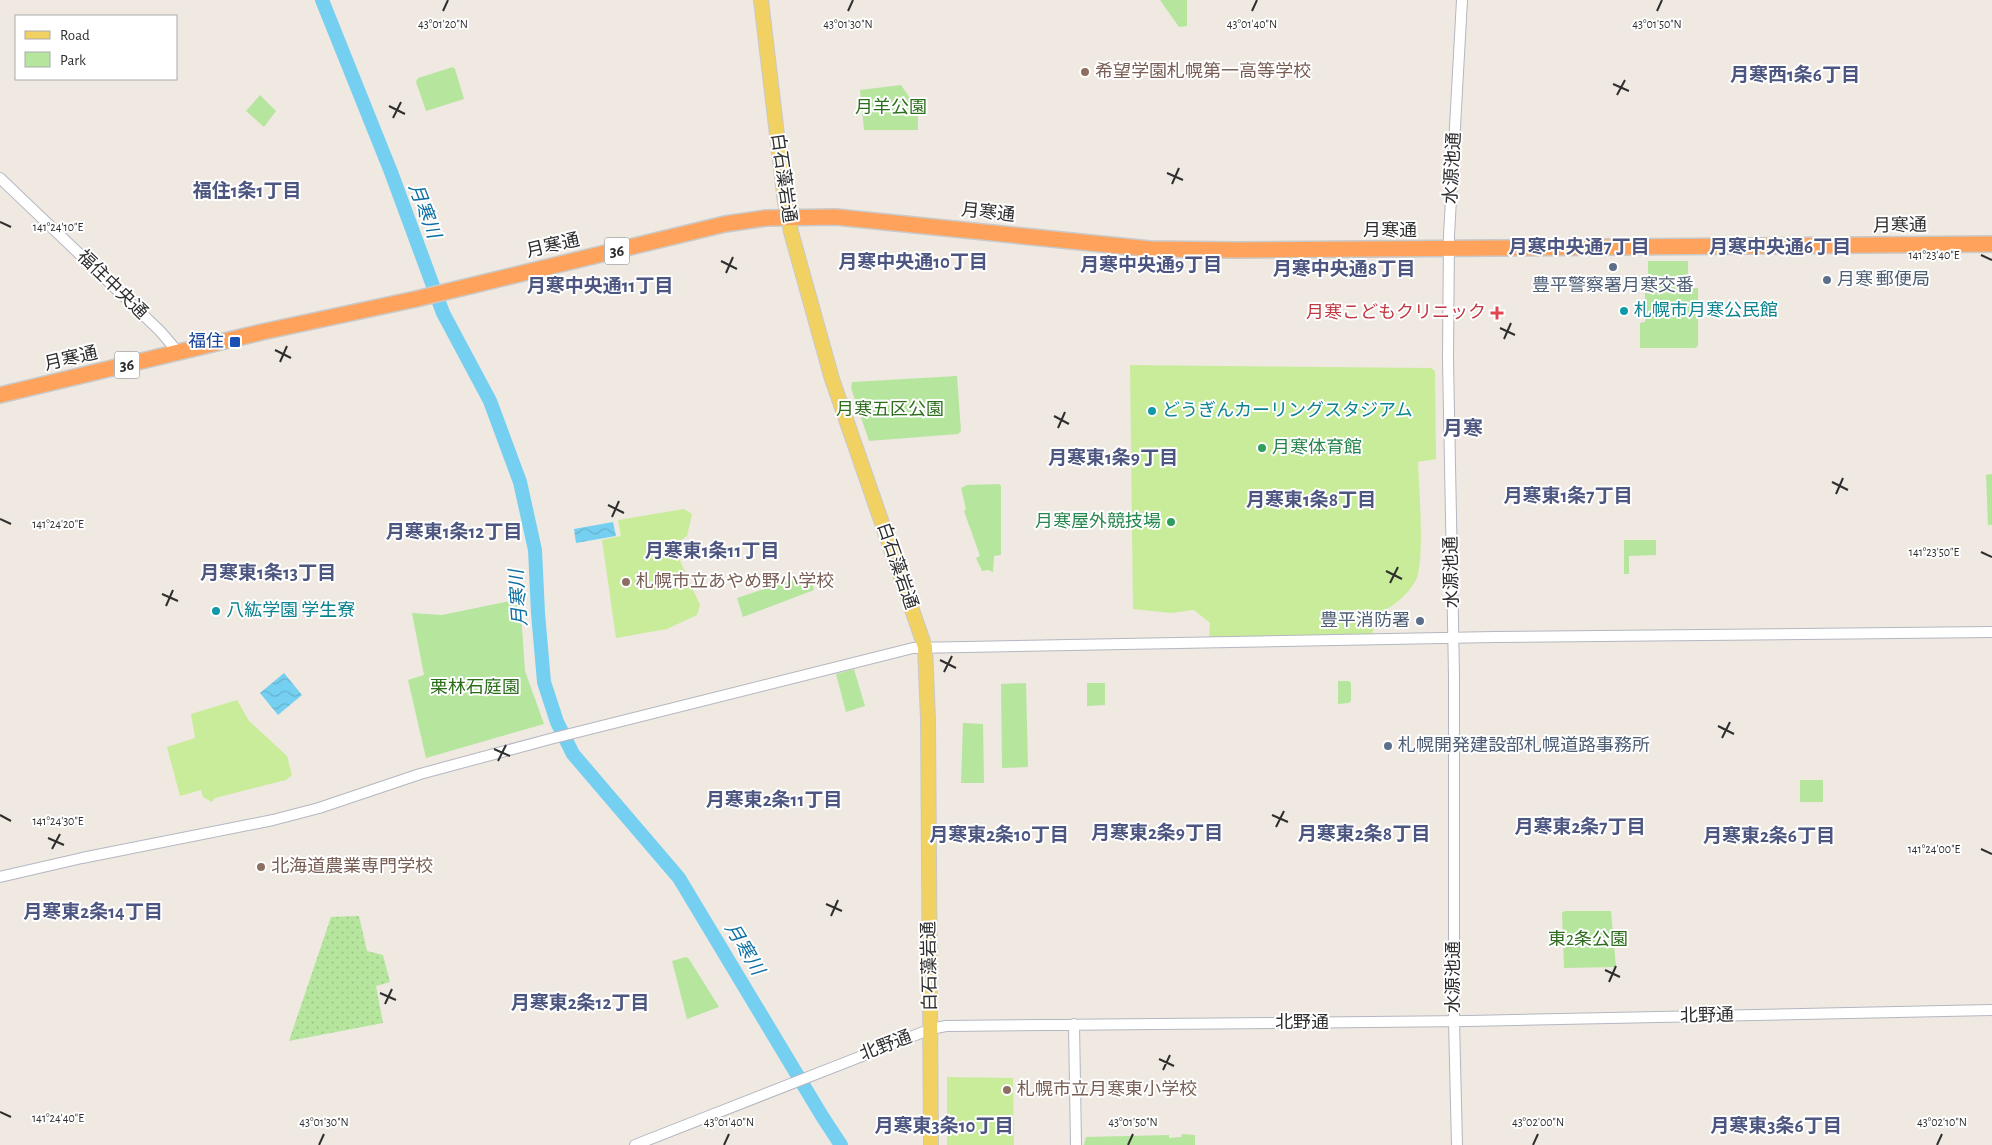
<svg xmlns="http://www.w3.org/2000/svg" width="1992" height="1145" viewBox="0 0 1992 1145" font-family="'Alegreya Sans','Noto Sans JP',sans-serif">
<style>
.grass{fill:url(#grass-dots)}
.park{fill:#b6e59e}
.pitch{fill:#c9ec9a}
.water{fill:url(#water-waves)}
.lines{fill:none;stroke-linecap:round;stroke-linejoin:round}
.river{stroke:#75cff0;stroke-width:14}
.minor-casing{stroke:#b4b7c1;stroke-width:12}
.major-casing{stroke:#c9c9c9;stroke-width:16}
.highway-casing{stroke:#c9c9c9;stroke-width:18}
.minor{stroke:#fff;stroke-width:10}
.major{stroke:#f2d163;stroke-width:14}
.highway{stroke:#ffa35c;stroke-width:15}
.ticks{fill:none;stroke:#2e2e2e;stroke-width:2}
.education-dot{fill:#8d6e63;stroke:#fff;stroke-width:2}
.service-dot{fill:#5c6f8a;stroke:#fff;stroke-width:2}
.culture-dot{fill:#0f9aa8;stroke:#fff;stroke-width:2}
.health-dot{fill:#e0444e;stroke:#fff;stroke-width:2}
.transit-dot{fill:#1a4fb4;stroke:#fff;stroke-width:2}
.leisure-dot{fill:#2e9e5b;stroke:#fff;stroke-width:2}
.labels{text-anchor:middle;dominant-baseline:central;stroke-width:4;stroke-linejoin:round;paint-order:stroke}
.shield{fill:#fff;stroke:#6d6d6d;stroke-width:1}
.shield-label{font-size:16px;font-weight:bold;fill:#2e2e2e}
.education-label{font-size:18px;fill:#785e54;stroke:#fff;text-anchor:start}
.park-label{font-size:18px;fill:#2c6e1b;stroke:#fff}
.street-label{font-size:18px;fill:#2e2e2e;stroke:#fff}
.service-label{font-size:18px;fill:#4e5e75;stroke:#fff;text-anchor:start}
.culture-label{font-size:18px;fill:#0d838f;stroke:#fff;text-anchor:start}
.health-label{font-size:18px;fill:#be3a42;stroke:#fff;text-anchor:end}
.transit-label{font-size:18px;fill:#164399;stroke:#fff;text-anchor:end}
.leisure-label{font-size:18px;fill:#27864d;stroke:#fff;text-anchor:start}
.neighbourhood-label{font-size:19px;font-weight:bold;fill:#4d5680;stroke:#fff}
.water-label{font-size:19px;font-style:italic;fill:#0d6fa3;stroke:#fff}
.quarter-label{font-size:20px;font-weight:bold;fill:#4d5680;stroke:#fff}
.ticks-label{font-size:12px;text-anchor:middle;fill:#2e2e2e;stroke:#fff;stroke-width:4;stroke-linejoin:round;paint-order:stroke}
</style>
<defs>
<pattern id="grass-dots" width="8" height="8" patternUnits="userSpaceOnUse" patternTransform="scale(1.25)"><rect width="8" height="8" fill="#b6e59e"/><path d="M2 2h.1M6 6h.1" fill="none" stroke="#9dc588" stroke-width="1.8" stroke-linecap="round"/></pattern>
<pattern id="water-waves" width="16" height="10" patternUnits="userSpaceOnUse" patternTransform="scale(1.25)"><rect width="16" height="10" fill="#75cff0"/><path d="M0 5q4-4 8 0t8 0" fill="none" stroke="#66b2ce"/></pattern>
</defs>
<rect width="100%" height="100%" fill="#efe9e1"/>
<!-- grass -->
<path class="grass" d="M 359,916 L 367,951 L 383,955 L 390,982 L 376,986 L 383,1023 L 289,1041 L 331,917 Z"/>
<!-- park -->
<path class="park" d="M 1160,0 L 1187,0 L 1187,26 L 1179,27 Z
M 453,67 L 455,69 L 464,99 L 426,111 L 416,82 L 418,78 Z
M 901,85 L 918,110 L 918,130 L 864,130 L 860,90 Z
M 260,95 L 276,111 L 264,127 L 246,111 Z
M 1648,261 L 1688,261 L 1688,288 L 1698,288 L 1698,346 L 1695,348 L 1640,348 L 1640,323 L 1645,322 L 1645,279 L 1648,278 Z
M 957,376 L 961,431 L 958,434 L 869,441 L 851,388 L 852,382 Z
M 1992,474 L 1992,525 L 1988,525 L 1986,475 Z
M 999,484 L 1001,486 L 1001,555 L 994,556 L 993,572 L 988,570 L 982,571 L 976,558 L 980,556 L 964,511 L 966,509 L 961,488 L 967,485 Z
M 1624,540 L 1656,540 L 1656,555 L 1629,556 L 1629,574 L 1624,574 Z
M 809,574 L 814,590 L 743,617 L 737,598 Z
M 520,599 L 525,671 L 544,724 L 426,758 L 408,680 L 424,675 L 412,613 L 442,615 Z
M 854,669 L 865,706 L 846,712 L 836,674 Z
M 1338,681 L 1349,681 L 1351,683 L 1351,701 L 1349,703 L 1338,704 Z
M 1026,683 L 1028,767 L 1002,768 L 1001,684 Z
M 1087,683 L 1105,683 L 1105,705 L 1087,706 Z
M 963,723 L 983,724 L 984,783 L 961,783 Z
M 1800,780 L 1823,780 L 1823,802 L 1800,802 Z
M 1565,911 L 1611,911 L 1616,967 L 1564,968 L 1562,913 Z
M 686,957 L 689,959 L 719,1007 L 687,1019 L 672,961 Z
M 1182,1134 L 1195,1135 L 1195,1145 L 1084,1145 L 1086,1137 L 1169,1135 L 1169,1138 L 1181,1137 Z"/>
<!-- pitch -->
<path class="pitch" d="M 1130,365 L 1431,368 L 1435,371 L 1436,459 L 1418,462 C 1419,487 1425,561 1416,580 C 1407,597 1392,606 1376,616 L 1372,636 L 1209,638 L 1210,623 L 1194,610 L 1171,613 L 1133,609 Z
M 684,509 L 692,514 L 687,536 L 676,544 L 676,552 L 700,605 L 697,615 L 667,629 L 616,638 L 602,540 L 621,536 L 618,520 Z
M 237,700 L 249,721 L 287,756 L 292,775 L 286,780 L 215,798 L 212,802 L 203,797 L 201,790 L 180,796 L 167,747 L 195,738 L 191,714 Z
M 947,1077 L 1013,1078 L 1014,1145 L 947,1145 Z"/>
<!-- water -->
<path class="water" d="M 613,522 L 616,536 L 576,543 L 574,529 Z
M 284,673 L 302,695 L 278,715 L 260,693 Z"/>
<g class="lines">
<!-- river -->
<path class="river" d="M 322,0 L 391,172 L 443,313 L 490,401 L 520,482 L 535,550 L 538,613 L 544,682 L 557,722 L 573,754 L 679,878 L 822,1116 L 841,1145"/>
<!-- minor casing -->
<g class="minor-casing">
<path id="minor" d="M 0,178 L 160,331 L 178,352
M 0,877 L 82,858 L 273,820 L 319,808 L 420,774 L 550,739 L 913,648 L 1495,637 L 1992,632
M 1074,1024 L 1076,1145
M 635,1145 L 931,1029 L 946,1026 L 1469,1021 L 1992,1010
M 1457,1145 L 1454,1021 L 1454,675 L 1448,359 L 1449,235 L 1462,0"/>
</g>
<!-- major casing -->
<g class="major-casing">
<path id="major" d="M 761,0 L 785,202 L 791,232 L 832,379 L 925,647 L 928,719 L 931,1145"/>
</g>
<!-- highway casing -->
<g class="highway-casing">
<path id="highway" d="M 0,395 L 262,332 L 416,299 L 725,224 L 766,218 L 836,217 L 1150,249 L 1236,250 L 1992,244"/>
</g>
<!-- minor -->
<use href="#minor" class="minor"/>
<!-- major -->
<use href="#major" class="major"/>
<!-- highway -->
<use href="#highway" class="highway"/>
</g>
<!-- ticks -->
<path class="ticks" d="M 443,11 L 448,0M 848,11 L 853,0M 1252,11 L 1257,0M 1657,11 L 1662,0M 1613,84 L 1629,91M 1617,95 L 1625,80M 389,106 L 405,114M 393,118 L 401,102M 1167,173 L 1183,180M 1172,184 L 1179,168M 0,222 L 11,227M 1981,255 L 1992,260M 721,261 L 737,269M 726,273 L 733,257M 1500,328 L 1515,335M 1504,339 L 1511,323M 275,350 L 291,358M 280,362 L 287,346M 1054,416 L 1069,424M 1058,428 L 1065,412M 1832,482 L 1848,490M 1836,494 L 1843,478M 608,505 L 624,513M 612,517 L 619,501M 0,519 L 11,524M 1981,552 L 1992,557M 1386,571 L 1402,579M 1390,583 L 1398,567M 162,594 L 178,601M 166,606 L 173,590M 940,660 L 956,668M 944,672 L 952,656M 1718,726 L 1734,734M 1722,738 L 1730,722M 494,749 L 510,756M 498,761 L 506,745M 0,815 L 11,821M 1272,815 L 1288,822M 1276,827 L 1284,811M 48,838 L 64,845M 52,849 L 60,834M 1981,849 L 1992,854M 826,904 L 842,911M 831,916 L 838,900M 1605,970 L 1620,977M 1609,982 L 1616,966M 380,993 L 396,1000M 385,1004 L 392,989M 1159,1059 L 1174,1066M 1163,1070 L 1170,1055M 0,1112 L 11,1117M 319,1145 L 324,1134M 724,1145 L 729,1134M 1128,1145 L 1133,1134M 1533,1145 L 1538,1134M 1937,1145 L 1942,1134"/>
<!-- markers -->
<g class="education-dot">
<circle cx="1085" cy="72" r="5"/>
<circle cx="626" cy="582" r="5"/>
<circle cx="261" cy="867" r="5"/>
<circle cx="1007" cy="1090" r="5"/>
</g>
<g class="service-dot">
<circle cx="1613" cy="267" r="5"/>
<circle cx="1827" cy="280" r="5"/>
<circle cx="1420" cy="621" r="5"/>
<circle cx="1388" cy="746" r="5"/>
</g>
<g class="culture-dot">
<circle cx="1624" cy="311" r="5"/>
<circle cx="1152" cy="411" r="5"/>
<circle cx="216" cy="611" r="5"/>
</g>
<path class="health-dot" d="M1494.5 305.5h5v5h5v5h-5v5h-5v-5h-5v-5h5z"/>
<rect class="transit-dot" x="229" y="336" width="12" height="12" rx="2.5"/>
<g class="leisure-dot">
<circle cx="1262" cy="448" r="5"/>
<circle cx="1171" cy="522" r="5"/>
</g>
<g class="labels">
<!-- shield labels -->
<g class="shield">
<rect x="604.5" y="237.5" width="25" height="27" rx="4"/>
<rect x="114.5" y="351.5" width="25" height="27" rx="4"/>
</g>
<g class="shield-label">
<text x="617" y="251">36</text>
<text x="127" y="365">36</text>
</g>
<!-- education labels -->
<g class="education-label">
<text x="1095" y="72">希望学園札幌第一高等学校</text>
<text x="636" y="582">札幌市立あやめ野小学校</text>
<text x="271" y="867">北海道農業専門学校</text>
<text x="1017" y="1090">札幌市立月寒東小学校</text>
</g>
<!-- park labels -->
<g class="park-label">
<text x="891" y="108">月羊公園</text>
<text x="890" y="410">月寒五区公園</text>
<text x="475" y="688">栗林石庭園</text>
<text x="1588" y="940">東2条公園</text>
</g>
<!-- street labels -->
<g class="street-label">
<text transform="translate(1453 168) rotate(-87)">水源池通</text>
<text transform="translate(783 178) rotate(82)">白石藻岩通</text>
<text transform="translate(988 213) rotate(6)">月寒通</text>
<text transform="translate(1900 226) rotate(-1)">月寒通</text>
<text x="1390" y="231">月寒通</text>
<text transform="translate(553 246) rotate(-13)">月寒通</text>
<text transform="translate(112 285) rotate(44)">福住中央通</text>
<text transform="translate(71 359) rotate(-13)">月寒通</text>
<text transform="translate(897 566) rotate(71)">白石藻岩通</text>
<text transform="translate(1452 572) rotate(-91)">水源池通</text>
<text transform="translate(930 966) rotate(-91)">白石藻岩通</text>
<text transform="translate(1454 977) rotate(-90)">水源池通</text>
<text transform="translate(1707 1016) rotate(-1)">北野通</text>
<text x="1302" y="1023">北野通</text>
<text transform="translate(886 1046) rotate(-21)">北野通</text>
</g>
<!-- service labels -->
<g class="service-label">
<text x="1837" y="280">月寒 郵便局</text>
<text x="1613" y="286" text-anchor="middle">豊平警察署月寒交番</text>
<text x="1410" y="621" text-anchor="end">豊平消防署</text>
<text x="1398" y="746">札幌開発建設部札幌道路事務所</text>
</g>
<!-- culture labels -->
<g class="culture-label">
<text x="1634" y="311">札幌市月寒公民館</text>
<text x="1162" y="411">どうぎんカーリングスタジアム</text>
<text x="226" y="611">八紘学園 学生寮</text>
</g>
<!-- health labels -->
<g class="health-label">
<text x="1486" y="313">月寒こどもクリニック</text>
</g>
<!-- transit labels -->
<g class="transit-label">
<text x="224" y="342">福住</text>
</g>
<!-- leisure labels -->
<g class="leisure-label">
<text x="1272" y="448">月寒体育館</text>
<text x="1161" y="522" text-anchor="end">月寒屋外競技場</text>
</g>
<!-- neighbourhood labels -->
<g class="neighbourhood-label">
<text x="1795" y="75">月寒西1条6丁目</text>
<text x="247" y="191">福住1条1丁目</text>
<text x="1579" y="247">月寒中央通7丁目</text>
<text x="1780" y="247">月寒中央通6丁目</text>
<text x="913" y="262">月寒中央通10丁目</text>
<text x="1151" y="265">月寒中央通9丁目</text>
<text x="1344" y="269">月寒中央通8丁目</text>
<text x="600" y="286">月寒中央通11丁目</text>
<text x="1113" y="458">月寒東1条9丁目</text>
<text x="1568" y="496">月寒東1条7丁目</text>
<text x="1311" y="500">月寒東1条8丁目</text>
<text x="454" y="532">月寒東1条12丁目</text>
<text x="712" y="551">月寒東1条11丁目</text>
<text x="268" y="573">月寒東1条13丁目</text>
<text x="774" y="800">月寒東2条11丁目</text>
<text x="1580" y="827">月寒東2条7丁目</text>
<text x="1157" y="833">月寒東2条9丁目</text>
<text x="1364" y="834">月寒東2条8丁目</text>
<text x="999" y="835">月寒東2条10丁目</text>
<text x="1769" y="836">月寒東2条6丁目</text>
<text x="93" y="912">月寒東2条14丁目</text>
<text x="580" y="1003">月寒東2条12丁目</text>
<text x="944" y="1126">月寒東3条10丁目</text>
<text x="1776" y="1126">月寒東3条6丁目</text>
</g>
<!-- water labels -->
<g class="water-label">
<text transform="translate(424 211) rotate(69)">月寒川</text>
<text transform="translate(519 598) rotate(-94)">月寒川</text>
<text transform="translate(744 949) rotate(59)">月寒川</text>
</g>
<!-- quarter labels -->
<g class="quarter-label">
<text x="1463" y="429">月寒</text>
</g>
</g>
<g class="ticks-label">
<text x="443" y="28">43°01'20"N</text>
<text x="848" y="28">43°01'30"N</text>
<text x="1252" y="28">43°01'40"N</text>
<text x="1657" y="28">43°01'50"N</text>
<text x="58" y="231">141°24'10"E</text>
<text x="1934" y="259">141°23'40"E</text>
<text x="58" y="528">141°24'20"E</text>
<text x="1934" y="556">141°23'50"E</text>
<text x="58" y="825">141°24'30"E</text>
<text x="1934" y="853">141°24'00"E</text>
<text x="58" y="1122">141°24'40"E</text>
<text x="324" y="1126">43°01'30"N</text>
<text x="729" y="1126">43°01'40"N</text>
<text x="1538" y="1126">43°02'00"N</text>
<text x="1133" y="1126">43°01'50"N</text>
<text x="1942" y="1126">43°02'10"N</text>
</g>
<!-- legend -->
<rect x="15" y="15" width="162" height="65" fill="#ffffff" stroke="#ababab"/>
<rect x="25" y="31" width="25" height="8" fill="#f2d163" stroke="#ababab"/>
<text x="60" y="40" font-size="15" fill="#2e2e2e">Road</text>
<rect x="25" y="52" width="25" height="15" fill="#b6e59e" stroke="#ababab"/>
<text x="60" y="65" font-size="15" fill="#2e2e2e">Park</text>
</svg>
